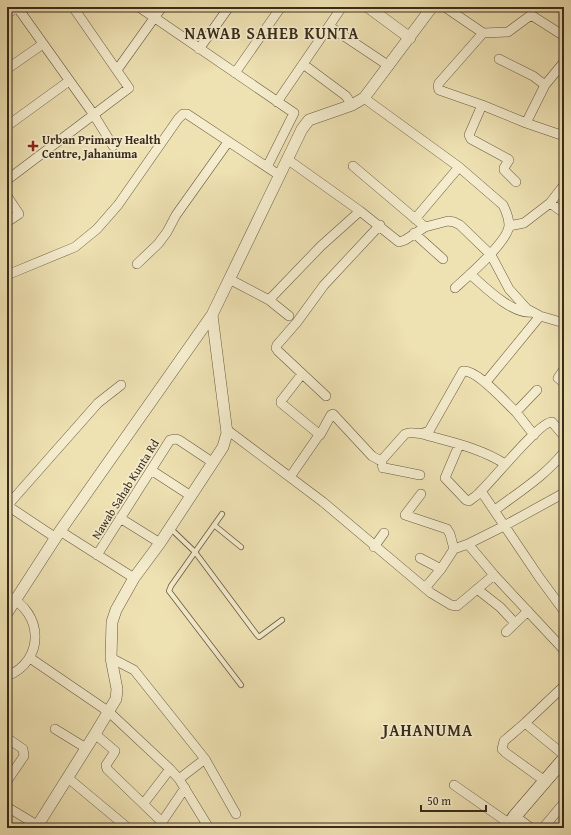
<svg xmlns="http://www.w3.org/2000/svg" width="571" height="835" viewBox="0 0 571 835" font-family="'Gentium Book Plus',serif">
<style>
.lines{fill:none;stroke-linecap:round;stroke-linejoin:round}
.service-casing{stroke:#665841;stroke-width:6}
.minor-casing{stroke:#665841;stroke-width:10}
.tertiary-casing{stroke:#665841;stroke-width:12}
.secondary-casing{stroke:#392b1b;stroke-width:14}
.service{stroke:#f4eccd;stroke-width:4.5}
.minor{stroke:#f4eccd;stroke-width:9}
.tertiary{stroke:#f4eccd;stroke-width:11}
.secondary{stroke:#f4eccd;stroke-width:13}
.poi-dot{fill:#8f2418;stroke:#f4eccd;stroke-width:1.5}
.labels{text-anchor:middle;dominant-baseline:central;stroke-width:3.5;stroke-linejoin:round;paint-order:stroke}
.poi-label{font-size:12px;font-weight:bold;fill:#392b1b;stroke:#f4eccd;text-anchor:start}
.street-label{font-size:12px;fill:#392b1b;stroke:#f4eccd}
.district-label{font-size:16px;font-weight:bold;letter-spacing:1px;fill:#392b1b;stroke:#f4eccd}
</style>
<rect width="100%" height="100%" fill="#eee1b2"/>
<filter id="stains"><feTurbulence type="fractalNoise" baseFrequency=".005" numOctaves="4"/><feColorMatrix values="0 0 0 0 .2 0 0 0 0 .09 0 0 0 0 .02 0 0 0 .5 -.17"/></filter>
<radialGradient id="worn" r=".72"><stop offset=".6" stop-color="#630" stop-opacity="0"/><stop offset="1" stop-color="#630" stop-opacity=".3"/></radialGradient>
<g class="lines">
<!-- service casing -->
<g class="service-casing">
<path id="service" d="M 222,514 L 195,552 L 257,635 L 259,637 L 282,620
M 214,525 L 241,547
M 170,528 L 195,552 L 171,586 L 169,591 L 241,685"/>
</g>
<!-- minor casing -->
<g class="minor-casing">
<path id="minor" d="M 17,7 L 94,115 L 113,146
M 139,7 L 294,113 L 267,167
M 445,7 L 483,33 L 508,32 L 531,15 L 564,36
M 7,14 L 17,7
M 329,26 L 389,66
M 483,33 L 439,83 L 438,86 L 439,90 L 482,105 L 526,123 L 564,136
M 199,49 L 229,7
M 499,59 L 533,76 L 545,85
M 303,64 L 346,96 L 352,105
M 7,69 L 43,44
M 117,70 L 162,7
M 235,73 L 281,7
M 364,98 L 459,167 L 503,205 C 506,211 509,218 509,225 C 509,241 467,277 455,288
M 277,102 L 342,7
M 482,105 L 469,135 L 471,139 L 508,159 L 509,160 L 504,168 L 504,170 L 516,182
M 526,123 L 545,85 L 564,62
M 7,126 L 69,81
M 287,159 L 360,211 L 399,242 L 405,240 L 425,227 L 448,221 L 454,222 L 460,225 L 491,255 L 509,289 L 527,309 L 540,316 L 564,323
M 353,166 L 425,227
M 7,180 L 129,88 L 73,7
M 7,196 L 19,214 L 7,222
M 550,203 L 564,213
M 415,219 L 459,167
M 509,226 L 524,223 L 550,203 L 564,185
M 414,233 L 443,259
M 137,264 L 158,244 L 167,232 L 176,215 L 228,142
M 470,274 C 484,286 512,315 532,312
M 7,275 L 75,247 L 97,229 L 118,205 L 178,119 L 183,114 L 187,114 L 279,175
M 229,279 L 269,300 L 321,246 L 360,211
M 269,300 L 289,316
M 564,369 L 558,378 L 564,383
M 302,374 L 281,401 L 281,403 L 320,435 L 331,415 L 333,414 L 372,456 L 381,461 L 405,434 C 414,430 418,437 429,431 L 463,371 C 477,369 506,403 516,412 L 537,390
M 486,382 L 540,316
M 326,396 L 278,351 L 276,348 L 277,345 L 297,322 L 324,285 L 380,225
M 516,412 L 534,435
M 226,429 L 323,502 L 431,593 L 451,605 L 457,606 L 494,575
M 422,434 C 450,442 481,448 505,464
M 459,445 L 445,478 L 466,500 L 469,501 C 473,498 478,495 481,491 C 493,480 540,421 552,422 L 564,436
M 381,461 L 383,468 L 385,468 L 420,475
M 151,470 L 191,496
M 290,477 L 319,435
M 481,491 L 539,577 L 564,611
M 421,494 L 405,515 L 447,529 L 450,534 L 454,549
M 7,506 L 98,403 L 121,385
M 8,506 L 56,538
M 495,510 C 519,492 545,476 564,452
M 120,518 L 160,543
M 60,531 L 134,578
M 468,544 L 494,575 L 564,650
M 374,547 L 384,533
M 97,555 L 170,440 L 176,439 L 179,440 L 212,462
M 420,558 L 441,569
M 425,588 L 441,569 L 454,549 L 468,544 L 504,526 L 564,493
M 477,589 L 500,607 L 515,623
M 7,596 C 44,612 45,661 7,676
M 506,632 L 528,611
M 30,658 L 109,712 L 170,769 L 179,779 L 209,828
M 111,658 L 134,670 L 205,759 L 236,814
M 525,723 L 564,755
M 55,729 L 86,748
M 95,734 L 115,751 L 114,753 L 106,765 L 107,769 L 162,822
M 7,738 L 23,749 L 24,756 L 7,781
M 68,778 L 128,828
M 179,779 L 205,759
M 545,781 L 506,753 L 502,749 L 504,741 L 525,723 L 564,686
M 454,785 L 510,824
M 144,803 L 170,769
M 7,807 L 37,825
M 515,816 L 531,828
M 159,828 L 162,822 L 185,788
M 543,828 L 564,803"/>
</g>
<!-- tertiary casing -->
<g class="tertiary-casing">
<path id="tertiary" d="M 368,7 L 410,38
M 7,613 L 60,531 L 212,315 L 302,129 L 309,120 L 352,105 L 364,98 L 432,7
M 36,828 L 95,734 L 116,699 L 117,689 L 111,658 L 112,622 L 116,610 L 134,578 L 160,543 L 223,447 L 227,433 L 212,315"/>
</g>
<!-- secondary casing -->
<g class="secondary-casing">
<path id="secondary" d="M 507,828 L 515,816 L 564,759"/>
</g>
<!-- service -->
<use href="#service" class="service"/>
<!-- minor -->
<use href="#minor" class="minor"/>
<!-- tertiary -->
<use href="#tertiary" class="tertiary"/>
<!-- secondary -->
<use href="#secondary" class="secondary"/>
</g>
<!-- markers -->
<path class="poi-dot" d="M31 140h4v4h4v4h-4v4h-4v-4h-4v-4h4z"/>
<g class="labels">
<!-- poi labels -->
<g class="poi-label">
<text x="42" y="139">Urban Primary Health<tspan x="42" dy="14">Centre, Jahanuma</tspan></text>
</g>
<!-- street labels -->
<g class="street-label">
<text transform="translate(125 489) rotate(-58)">Nawab Sahab Kunta Rd</text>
</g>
<!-- district labels -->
<g class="district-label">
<text x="272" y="33">NAWAB SAHEB KUNTA</text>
<text x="428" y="730">JAHANUMA</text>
</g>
</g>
<!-- margin -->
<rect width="571" height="835" fill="none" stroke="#eee1b2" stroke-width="24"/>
<rect x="8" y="8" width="555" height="819" fill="none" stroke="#392b1b" stroke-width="2"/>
<rect x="12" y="12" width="547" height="811" fill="none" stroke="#392b1b"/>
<!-- scale -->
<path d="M421 805v6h65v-6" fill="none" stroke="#392b1b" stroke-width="2"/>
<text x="427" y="805" font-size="12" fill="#392b1b" stroke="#f4eccd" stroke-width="3" paint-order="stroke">50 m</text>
<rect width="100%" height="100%" filter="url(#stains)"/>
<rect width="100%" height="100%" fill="url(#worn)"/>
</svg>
